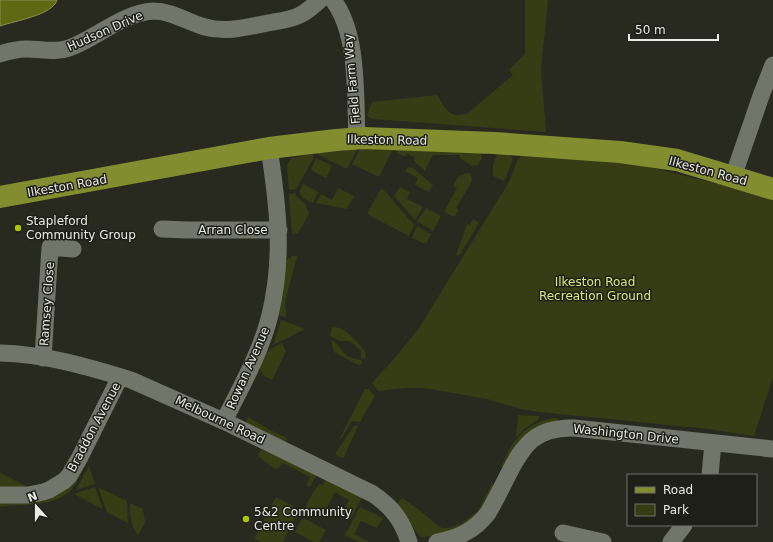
<svg xmlns="http://www.w3.org/2000/svg" width="773" height="542" viewBox="0 0 773 542" font-family="'DejaVu Sans',sans-serif">
<style>
.green{fill:#363d14}
.water{fill:#5e6914;stroke:#889052}
.lines{fill:none;stroke-linecap:round;stroke-linejoin:round}
.minor{stroke:#727569;stroke-width:17}
.major{stroke:#828d2f;stroke-width:22}
.poi-dot{fill:#b0c502;stroke:#1e2017;stroke-width:1.5}
.labels{text-anchor:middle;dominant-baseline:central;stroke-width:3;stroke-linejoin:round;paint-order:stroke}
.street-label{font-size:12px;fill:#e9eae4;stroke:#1e2017}
.poi-label{font-size:12px;fill:#e9eae4;stroke:#1e2017;text-anchor:start}
.park-label{font-size:12px;fill:#d6e97c;stroke:#1e2017}
</style>
<rect width="100%" height="100%" fill="#282a20"/>
<!-- green -->
<path class="green" d="M 525,0 L 548,0 L 541,70 L 546,132 L 373,119 L 367,116 L 372,102 L 437,95 C 446,109 449,120 468,113 L 513,75 L 509,70 L 525,54 Z
M 357,149 L 347,169 L 317,154 L 317,153 Z
M 360,149 L 393,149 L 379,177 L 352,164 Z
M 397,149 L 481,153 L 482,158 L 478,165 L 472,166 L 460,158 L 459,155 L 433,155 L 425,171 L 414,161 L 415,158 L 407,153 L 405,157 L 396,153 Z
M 500,153 L 511,156 L 513,159 L 504,181 L 493,176 C 493,167 492,159 500,153 Z
M 312,154 L 314,157 L 296,189 L 289,190 L 287,164 L 292,158 Z
M 521,156 L 607,160 L 648,167 L 735,188 L 773,200 L 773,377 L 754,436 L 708,429 L 540,412 L 521,409 L 487,399 L 424,388 L 406,388 L 378,391 L 372,383 L 399,353 L 419,328 L 509,182 L 518,159 Z
M 316,158 L 332,166 L 326,178 L 311,170 Z
M 408,167 L 413,168 L 433,185 L 429,192 L 415,185 L 418,178 L 405,171 Z
M 468,173 L 471,174 L 472,181 L 456,208 L 458,210 L 454,217 L 444,212 L 457,188 L 453,186 L 459,176 Z
M 303,184 L 318,192 L 313,203 C 306,200 302,199 299,192 Z
M 400,187 L 410,192 L 407,199 L 423,207 L 415,220 L 394,196 Z
M 338,188 L 354,196 L 347,209 L 316,203 L 321,194 L 332,200 Z
M 383,189 L 414,225 L 409,236 L 367,214 L 380,190 Z
M 295,193 L 296,196 L 305,204 L 309,214 L 298,233 L 292,234 L 289,194 Z
M 426,208 L 441,216 L 433,231 L 417,221 Z
M 473,219 L 479,223 L 459,256 L 456,255 L 467,224 L 470,225 Z
M 417,226 L 431,234 L 426,244 L 412,238 Z
M 292,256 L 297,256 L 285,302 L 286,317 L 277,315 L 286,261 Z
M 281,320 L 305,329 L 273,345 Z
M 332,327 C 345,326 357,342 365,351 L 366,356 L 364,359 L 361,358 L 361,351 L 350,341 L 340,341 L 330,336 Z
M 331,340 C 340,344 340,351 347,356 C 354,360 357,358 362,361 L 361,364 L 358,365 L 334,352 Z
M 282,343 L 286,351 L 285,353 L 272,380 L 263,375 L 259,366 C 265,351 267,351 282,343 Z
M 365,389 L 369,389 L 375,396 L 360,422 L 352,421 L 343,436 L 339,440 Z
M 518,415 L 538,416 L 539,416 L 539,419 L 524,429 L 516,438 Z
M 248,417 L 268,429 L 287,438 L 285,443 L 245,424 Z
M 557,418 L 558,422 L 504,467 L 501,467 C 505,459 509,449 514,442 C 524,428 540,419 557,418 Z
M 354,426 L 358,426 L 344,457 L 342,458 L 335,454 Z
M 261,449 L 317,474 L 310,487 L 306,485 L 310,477 L 283,463 L 280,467 L 275,469 L 259,457 L 258,455 Z
M 86,464 C 81,472 78,482 72,489 C 55,508 23,503 0,507 L 0,501 L 7,501 Z
M 89,466 L 95,484 L 76,490 Z
M 0,473 L 26,486 L 0,488 Z
M 326,478 L 363,496 L 350,520 L 341,515 L 349,500 L 335,492 L 326,509 L 322,507 L 310,517 C 298,510 314,492 319,484 L 323,485 Z
M 492,484 L 494,485 L 494,490 C 489,496 476,520 471,523 C 466,527 425,539 421,537 C 415,533 405,511 397,504 L 402,498 L 418,509 L 437,525 L 442,528 L 449,528 L 462,523 L 478,511 Z
M 95,487 L 103,509 L 74,494 Z
M 98,487 L 127,501 L 128,523 L 107,512 Z
M 276,497 L 293,506 L 295,518 L 283,542 L 260,542 L 254,539 Z
M 130,503 L 143,509 L 145,522 L 139,534 L 138,535 C 130,525 130,515 130,503 Z
M 360,507 L 383,518 L 377,528 L 361,521 L 354,534 L 369,542 L 359,542 L 345,535 Z
M 305,519 L 326,530 L 319,542 L 314,542 L 295,532 L 301,520 Z"/>
<!-- water -->
<path class="water" d="M 0,0 L 57,0 C 53,15 14,21 0,26 Z"/>
<g class="lines">
<!-- minor -->
<path class="minor" d="M 333,0 C 359,34 355,97 357,138
M 0,54 C 9,51 18,49 27,49 C 41,49 56,53 69,48 C 97,38 122,13 153,11 C 172,11 187,22 205,27 C 226,33 247,27 268,23 C 279,21 290,20 300,15 C 308,11 314,5 320,0
M 733,177 L 762,93 L 773,65
M 162,229 L 187,230 L 279,230
M 0,353 C 45,354 89,367 131,380 L 230,424 L 373,494 C 392,507 402,520 409,542
M 43,358 L 50,247 L 73,249
M 224,421 C 241,387 261,352 270,315 C 284,256 278,206 269,148
M 710,475 L 713,443
M 0,495 L 29,495 L 43,492 L 49,490 L 64,481 L 69,476 L 80,457 L 120,377
M 563,533 L 603,542
M 437,542 C 459,538 475,530 488,513 C 495,501 501,489 507,477 C 523,445 535,427 574,428 L 773,449
M 671,542 L 684,525"/>
<!-- major -->
<path class="major" d="M 0,197 L 269,148 L 336,140 L 364,138 L 494,143 L 620,152 L 677,160 L 773,189"/>
</g>
<!-- markers -->
<g class="poi-dot">
<circle cx="18" cy="228" r="4"/>
<circle cx="246" cy="519" r="4"/>
</g>
<g class="labels">
<!-- street labels -->
<g class="street-label">
<text transform="translate(105 31) rotate(-24)">Hudson Drive</text>
<text transform="translate(352 79) rotate(-95)">Field Farm Way</text>
<text transform="translate(387 140) rotate(1)">Ilkeston Road</text>
<text transform="translate(708 171) rotate(15)">Ilkeston Road</text>
<text transform="translate(67 186) rotate(-10)">Ilkeston Road</text>
<text x="233" y="230">Arran Close</text>
<text transform="translate(47 304) rotate(-86)">Ramsey Close</text>
<text transform="translate(248 368) rotate(-66)">Rowan Avenue</text>
<text transform="translate(220 420) rotate(25)">Melbourne Road</text>
<text transform="translate(94 427) rotate(-62)">Braddon Avenue</text>
<text transform="translate(626 434) rotate(6)">Washington Drive</text>
</g>
<!-- poi labels -->
<g class="poi-label">
<text x="26" y="221">Stapleford<tspan x="26" dy="14">Community Group</tspan></text>
<text x="254" y="512">5&amp;2 Community<tspan x="254" dy="14">Centre</tspan></text>
</g>
<!-- park labels -->
<g class="park-label">
<text x="595" y="282">Ilkeston Road<tspan x="595" dy="14">Recreation Ground</tspan></text>
</g>
</g>
<!-- legend -->
<rect x="627" y="474" width="130" height="52" fill="#1e2017" stroke="#6f7169"/>
<rect x="635" y="487" width="20" height="6" fill="#828d2f" stroke="#6f7169"/>
<text x="663" y="494" font-size="12" fill="#e9eae4">Road</text>
<rect x="635" y="504" width="20" height="12" fill="#363d14" stroke="#6f7169"/>
<text x="663" y="514" font-size="12" fill="#e9eae4">Park</text>
<!-- north arrow -->
<g transform="translate(36 506) rotate(339)" stroke="#1e2017" stroke-width="3" paint-order="stroke">
<path d="M0-3L7 15L0 10L-7 15Z" fill="#e9eae4"/>
<text y="-6" font-size="11" font-weight="bold" text-anchor="middle" fill="#e9eae4">N</text>
</g>
<!-- scale -->
<path d="M629 34v6h89v-6" fill="none" stroke="#e9eae4" stroke-width="2"/>
<text x="635" y="34" font-size="12" fill="#e9eae4" stroke="#1e2017" stroke-width="3" paint-order="stroke">50 m</text>
</svg>
